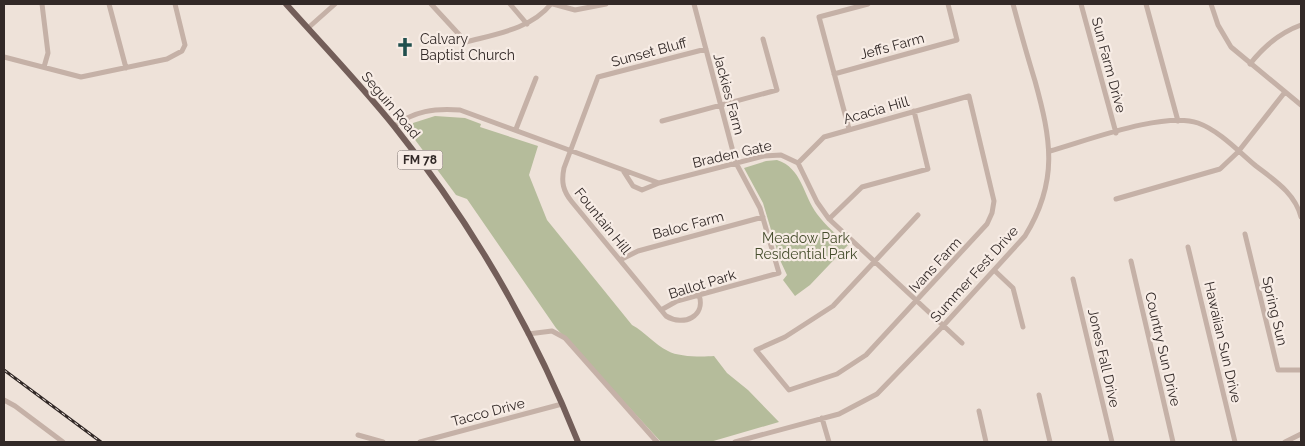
<svg xmlns="http://www.w3.org/2000/svg" width="1305" height="446" viewBox="0 0 1305 446" font-family="Raleway,sans-serif">
<style>
.green{fill:#b5bc9b}
.lines{fill:none;stroke-linecap:round;stroke-linejoin:round}
.minor{stroke:#c5b1a7;stroke-width:5}
.major{stroke:#735e59;stroke-width:6}
.rail-casing{stroke:#322927;stroke-width:3}
.rail{stroke:#f7ece5;stroke-width:1;stroke-dasharray:4;stroke-linecap:butt}
.labels{text-anchor:middle;dominant-baseline:central;stroke-width:4.5;stroke-linejoin:round;paint-order:stroke}
.shield{fill:#f7ece5;stroke:#6d6460;stroke-width:1}
.shield-label{font-size:12px;font-weight:bold;fill:#322927}
.poi-label{font-size:14px;fill:#322927;stroke:#f7ece5;text-anchor:start}
.street-label{font-size:14px;fill:#322927;stroke:#f7ece5}
.park-label{font-size:14px;fill:#464e2d;stroke:#f7ece5}
</style>
<rect width="100%" height="100%" fill="#eee2d9"/>
<!-- green -->
<path class="green" d="M 435,116 L 465,118 L 481,124 L 480,127 L 538,146 L 529,175 L 547,220 L 632,325 C 645,332 654,344 668,351 C 678,357 702,357 714,356 L 727,373 L 748,390 L 779,422 L 710,442 L 661,442 L 556,328 L 467,199 L 456,195 L 413,137 L 413,123 Z
M 777,160 C 802,168 803,195 817,214 C 826,226 837,235 848,245 L 810,285 L 795,296 L 783,280 L 787,275 L 780,260 L 763,203 L 744,168 L 766,161 Z"/>
<g class="lines">
<!-- minor -->
<path class="minor" d="M 42,4 L 48,53 L 44,67
M 109,4 L 126,68
M 431,4 L 466,42 C 496,34 531,29 551,4
M 510,4 L 527,24
M 553,4 L 575,10 L 606,4
M 1081,4 L 1116,133
M 1146,4 L 1178,121
M 1211,4 L 1218,25 L 1231,47 L 1301,105
M 308,28 L 335,4
M 4,57 L 81,77 L 167,59 L 182,51 L 185,45 L 175,4
M 1250,64 C 1264,46 1279,33 1301,25
M 834,74 L 957,40 L 948,4
M 662,121 L 777,90 L 763,39
M 394,126 C 415,111 434,108 460,110 L 659,183
M 516,129 L 536,78
M 849,129 L 819,17 L 868,4
M 1050,151 C 1086,141 1164,111 1198,123 C 1220,131 1239,152 1256,166 C 1274,180 1295,193 1301,217
M 798,163 L 824,137 L 969,96 L 994,201 L 992,213 L 987,224 L 866,355 L 837,374 L 789,390 L 756,350 L 785,337 L 833,306 L 918,215
M 624,172 L 633,186 L 642,190 L 659,183 L 764,156 L 781,155 L 798,163 L 817,202 L 829,219 L 962,343
M 1116,199 L 1220,169 L 1238,152 L 1285,92
M 829,219 L 862,187 L 928,169 L 914,111
M 1245,234 L 1278,370 L 1301,370
M 1188,247 L 1235,442
M 620,260 L 638,251 L 763,217
M 1131,261 L 1173,442
M 995,271 L 1013,288 L 1023,327
M 1073,279 L 1112,442
M 699,295 C 706,316 684,327 666,316 L 572,202 C 563,191 561,182 564,168 L 598,77 L 706,49
M 661,310 L 677,301 L 779,273 L 760,208 L 736,163 L 694,4
M 528,334 L 552,331 L 565,338 L 657,442
M 1039,395 L 1050,442
M 4,400 L 15,406 L 63,442
M 979,411 L 986,442
M 822,418 L 829,442
M 358,435 L 383,442
M 420,442 L 562,404
M 735,442 L 839,414 L 877,394 L 943,326 L 1025,236 C 1059,181 1051,139 1035,81 C 1027,55 1020,30 1013,4
M 1285,442 L 1301,434"/>
<!-- major -->
<path class="major" d="M 286,4 C 322,44 360,84 394,126 C 470,221 533,329 578,442"/>
<!-- rail casing -->
<g class="rail-casing">
<path id="rail" d="M 4,370 L 101,442"/>
</g>
<!-- rail -->
<use href="#rail" class="rail"/>
</g>
<!-- icons -->
<defs>
<g id="church-bare" transform="scale(1.5)"><path d="M-1.2-6h2.4v3.5h3.3v2.4h-3.3V6h-2.4V-.1h-3.3v-2.4h3.3Z" fill="#204f4d" stroke="#f7ece5" stroke-width="2.5" paint-order="stroke"/></g>
</defs>
<g fill-rule="evenodd">
<use href="#church-bare" x="405" y="47"/>
</g>
<g class="labels">
<!-- shield labels -->
<rect class="shield" x="397.5" y="150.5" width="45" height="19" rx="4"/>
<g class="shield-label">
<text x="420" y="160">FM 78</text>
</g>
<!-- poi labels -->
<g class="poi-label">
<text x="420" y="39">Calvary<tspan x="420" dy="16">Baptist Church</tspan></text>
</g>
<!-- street labels -->
<g class="street-label">
<text transform="translate(892 46) rotate(-15)">Jeffs Farm</text>
<text transform="translate(649 52) rotate(-15)">Sunset Bluff</text>
<text transform="translate(1109 65) rotate(75)">Sun Farm Drive</text>
<text transform="translate(729 94) rotate(75)">Jackies Farm</text>
<text transform="translate(391 105) rotate(50)">Seguin Road</text>
<text transform="translate(876 110) rotate(-16)">Acacia Hill</text>
<text transform="translate(732 154) rotate(-13)">Braden Gate</text>
<text transform="translate(603 221) rotate(51)">Fountain Hill</text>
<text transform="translate(688 225) rotate(-15)">Baloc Farm</text>
<text transform="translate(935 265) rotate(-47)">Ivans Farm</text>
<text transform="translate(974 274) rotate(-48)">Summer Fest Drive</text>
<text transform="translate(702 284) rotate(-17)">Ballot Park</text>
<text transform="translate(1275 311) rotate(77)">Spring Sun</text>
<text transform="translate(1223 342) rotate(77)">Hawaiian Sun Drive</text>
<text transform="translate(1163 349) rotate(77)">Country Sun Drive</text>
<text transform="translate(1104 358) rotate(77)">Jones Fall Drive</text>
<text transform="translate(488 412) rotate(-15)">Tacco Drive</text>
</g>
<!-- park labels -->
<g class="park-label">
<text x="806" y="238">Meadow Park<tspan x="806" dy="16">Residential Park</tspan></text>
</g>
</g>
<!-- border -->
<rect width="1305" height="446" fill="none" stroke="#322927" stroke-width="10"/>
</svg>
